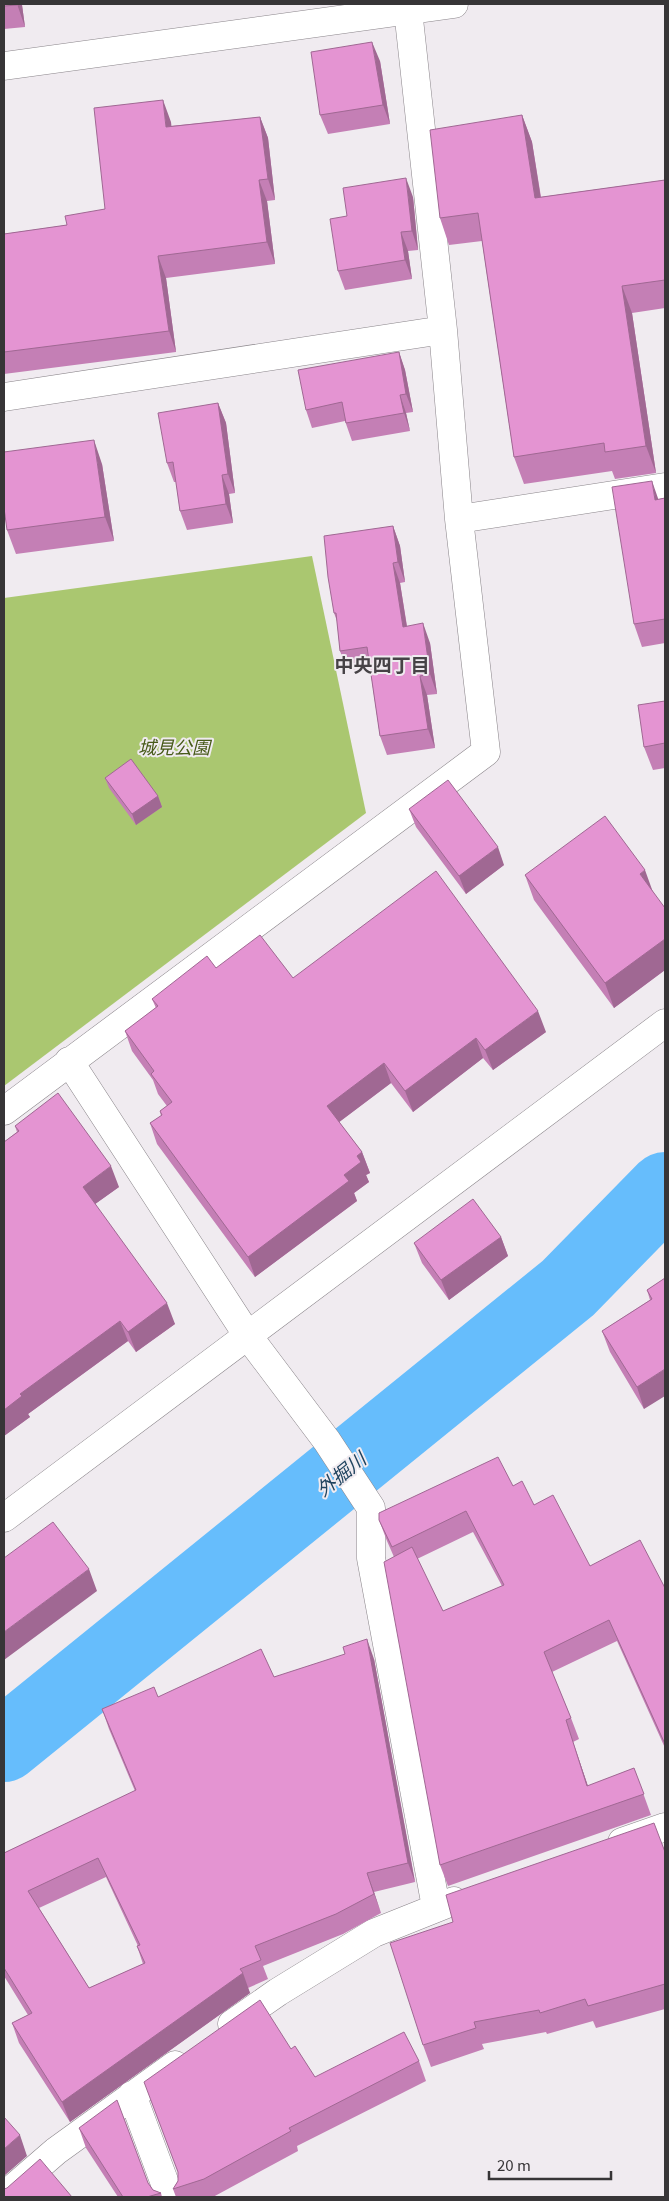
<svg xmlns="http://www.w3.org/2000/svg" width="669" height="2201" viewBox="0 0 669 2201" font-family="Georgia,'Noto Sans JP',serif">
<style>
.green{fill:#aac770}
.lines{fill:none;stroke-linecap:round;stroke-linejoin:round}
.river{stroke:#66bdfc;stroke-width:74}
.street-casing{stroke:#8a858a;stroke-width:29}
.secondary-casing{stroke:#8a858a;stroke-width:29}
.street{stroke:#fff;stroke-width:28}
.secondary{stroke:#fff;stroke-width:28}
.wall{fill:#c47fb5;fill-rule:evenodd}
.shaded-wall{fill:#a06893}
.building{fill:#e494d2;stroke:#a06893;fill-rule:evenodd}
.labels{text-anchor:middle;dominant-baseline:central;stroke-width:4;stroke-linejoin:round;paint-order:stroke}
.park-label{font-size:18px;font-style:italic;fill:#475a19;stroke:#f0ebf0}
.neighbourhood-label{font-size:19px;font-weight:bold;fill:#464246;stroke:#f0ebf0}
.water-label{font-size:19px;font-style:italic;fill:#20445f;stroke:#f0ebf0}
</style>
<rect width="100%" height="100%" fill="#f0ebf0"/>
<!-- green -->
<path class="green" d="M 312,556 L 366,813 L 4,1086 L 4,598 Z"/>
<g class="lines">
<!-- river -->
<path class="river" d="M 4,1745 L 568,1288 L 665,1189"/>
<!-- street casing -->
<g class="street-casing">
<path id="street" d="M 4,397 L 443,330
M 459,519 L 665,487
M 69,1061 L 248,1336 L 327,1441 L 371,1508 L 371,1558 L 436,1907
M 4,1111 L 486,752 L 459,519 L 443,330 L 408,10
M 622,1842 L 665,1827
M 232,2024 L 278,1992 L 374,1933 L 454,1901
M 132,2095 L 170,2197
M 4,2196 L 56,2151 L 175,2065"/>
</g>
<!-- secondary casing -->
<g class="secondary-casing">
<path id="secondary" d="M 4,66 L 454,4
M 4,1518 L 665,1023"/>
</g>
<!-- street -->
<use href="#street" class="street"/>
<!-- secondary -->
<use href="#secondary" class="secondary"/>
</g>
<!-- wall -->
<path class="wall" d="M 4,4 L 30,4 L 22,5 L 25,27 L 4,29 Z
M 380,61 L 390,124 L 328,134 L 320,115 Z
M 522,115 L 532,142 L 541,197 L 665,180 L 665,308 L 632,313 L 656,473 L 615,479 L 612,471 L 524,484 L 514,457 L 482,241 L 449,245 L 440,218 Z
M 260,117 L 268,138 L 275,200 L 267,201 L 275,264 L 166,278 L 176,352 L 4,374 L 4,234 L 67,225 L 105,209 L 171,122 L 171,126 Z
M 413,197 L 418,250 L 408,251 L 412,279 L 345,290 L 338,271 L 347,216 Z
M 399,352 L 405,370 L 413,412 L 406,413 L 410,431 L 352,441 L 345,421 L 312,428 L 306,410 Z
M 218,403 L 226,423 L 235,493 L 229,494 L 233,523 L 187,530 L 180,511 L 176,482 L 174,482 L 167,463 Z
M 102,464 L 114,541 L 16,554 L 7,530 Z
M 665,498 L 665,643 L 642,647 L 634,624 L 659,499 Z
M 393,526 L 400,546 L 405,582 L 400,583 L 407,626 L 430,643 L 437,694 L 427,695 L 435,748 L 387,755 L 380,736 L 370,668 L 347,670 L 340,651 L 337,621 L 334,613 Z
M 665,701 L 665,768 L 653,770 L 644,747 Z
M 105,778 L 158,796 L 162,807 L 136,825 L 109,788 Z
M 409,809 L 504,865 L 466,894 L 416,827 Z
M 525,875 L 665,908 L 665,970 L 614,1008 L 534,900 Z
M 216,968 L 293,978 L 546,1032 L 493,1070 L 483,1058 L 413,1112 L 391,1083 L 339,1122 L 362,1152 L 370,1173 L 366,1175 L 369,1182 L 354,1193 L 357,1201 L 255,1277 L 157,1144 L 150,1123 L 161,1116 L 160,1111 L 167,1106 L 158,1094 L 153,1080 L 132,1051 L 125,1031 L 156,1008 L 152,999 Z
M 15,1126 L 119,1187 L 95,1204 L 175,1324 L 136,1352 L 128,1341 L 28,1414 L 30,1417 L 4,1436 L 4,1142 L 17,1132 Z
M 501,1237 L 508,1256 L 449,1300 L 422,1263 L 414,1243 Z
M 665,1278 L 644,1409 L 610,1352 L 602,1331 L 650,1300 L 647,1290 Z
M 513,1486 L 534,1505 L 590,1566 L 665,1588 L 665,1748 L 617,1641 L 552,1672 L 571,1718 L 579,1739 L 573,1742 L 588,1786 L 634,1768 L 651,1815 L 448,1886 L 440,1865 L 394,1557 L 387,1541 L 379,1520 ZM 473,1532 L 502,1586 L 443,1611 L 417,1559 Z
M 374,1659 L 415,1882 L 374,1892 L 381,1913 L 343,1934 L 263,1966 L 268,1979 L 248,1988 L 250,1993 L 70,2122 L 19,2043 L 12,2023 L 28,2015 L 4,1976 L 4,1853 L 135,1791 L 109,1729 L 102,1709 L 158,1697 L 274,1677 ZM 106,1877 L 138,1946 L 137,1946 L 143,1964 L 89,1988 L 39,1908 Z
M 665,1852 L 665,2009 L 596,2028 L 593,2021 L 547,2034 L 546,2032 L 482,2044 L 484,2049 L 431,2067 L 423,2045 Z
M 291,2049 L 315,2077 L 419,2061 L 426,2081 L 297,2146 L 298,2151 L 213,2197 L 176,2197 L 173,2189 L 178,2181 Z
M 79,2128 L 148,2183 L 153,2190 L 161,2193 L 162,2197 L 118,2197 L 86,2148 Z"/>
<!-- shaded-wall -->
<path class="shaded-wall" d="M 17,4 L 22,4 L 22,5 L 25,27 Z
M 372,42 L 380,61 L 390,124 L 383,105 Z
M 163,100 L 171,122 L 174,149 L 166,127 Z
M 522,115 L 532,142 L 545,225 L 535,198 Z
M 260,117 L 268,138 L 275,200 L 268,179 Z
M 406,178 L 413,197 L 418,250 L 412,231 Z
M 259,180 L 267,201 L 275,264 L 267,242 Z
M 401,232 L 408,251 L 412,279 L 405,260 Z
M 158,256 L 166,278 L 176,352 L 169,331 Z
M 622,286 L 632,313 L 656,473 L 646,446 Z
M 399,352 L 405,370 L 413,412 L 406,394 Z
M 400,395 L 406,413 L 410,431 L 404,413 Z
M 218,403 L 226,423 L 235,493 L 228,474 Z
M 94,440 L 102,464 L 114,541 L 105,517 Z
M 222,475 L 229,494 L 233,523 L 226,504 Z
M 652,481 L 660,504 L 655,500 Z
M 393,526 L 400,546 L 405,582 L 398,562 Z
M 393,563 L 400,583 L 410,647 L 403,627 Z
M 423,623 L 430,643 L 437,694 L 430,674 Z
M 420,676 L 427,695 L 435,748 L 428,729 Z
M 158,796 L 162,807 L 136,825 L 132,814 Z
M 498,847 L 504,865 L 466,894 L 459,876 Z
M 645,870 L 654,895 L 640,874 Z
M 665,939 L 665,970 L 614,1008 L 605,983 Z
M 538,1011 L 546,1032 L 493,1070 L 485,1050 Z
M 476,1038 L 483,1058 L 413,1112 L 405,1091 Z
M 384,1063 L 391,1083 L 334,1126 L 327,1106 Z
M 362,1152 L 370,1173 L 366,1175 L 369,1182 L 354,1193 L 357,1201 L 255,1277 L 248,1257 L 344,1175 L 357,1156 Z
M 111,1166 L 119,1187 L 91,1207 L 83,1187 Z
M 501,1237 L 508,1256 L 449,1300 L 441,1280 Z
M 167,1303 L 175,1324 L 136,1352 L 128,1332 Z
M 120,1321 L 128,1341 L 28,1414 L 30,1417 L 4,1436 L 4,1410 L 20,1394 Z
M 665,1369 L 665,1396 L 644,1409 L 637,1387 Z
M 89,1569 L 97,1591 L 4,1660 L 4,1632 Z
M 367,1639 L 374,1659 L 415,1882 L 408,1863 Z
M 566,1720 L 573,1742 L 595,1807 L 587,1786 Z
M 367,1873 L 374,1892 L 381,1913 L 374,1894 Z
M 243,1973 L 250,1993 L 70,2122 L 62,2102 Z
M 20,2135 L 27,2156 L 4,2176 L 4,2149 Z"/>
<!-- building -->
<path class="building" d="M 4,4 L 17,4 L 17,5 L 4,6 Z
M 372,42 L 383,105 L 320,115 L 311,52 Z
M 163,100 L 166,127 L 260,117 L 268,179 L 259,180 L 267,242 L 158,256 L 169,331 L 4,352 L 4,234 L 67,225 L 65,216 L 105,209 L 94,108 Z
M 522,115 L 535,198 L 665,180 L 665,280 L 622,286 L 646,446 L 605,452 L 604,443 L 514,457 L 478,213 L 440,218 L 430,130 Z
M 406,178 L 412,231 L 401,232 L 405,260 L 338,271 L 330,219 L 347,216 L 343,188 Z
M 399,352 L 406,394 L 400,395 L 404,413 L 346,423 L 342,402 L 306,410 L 298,370 Z
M 218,403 L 228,474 L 222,475 L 226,504 L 180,511 L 173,462 L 167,463 L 158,413 Z
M 94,440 L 105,517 L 7,530 L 4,508 L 4,452 Z
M 652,481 L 655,500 L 665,498 L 665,619 L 634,624 L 612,487 Z
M 393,526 L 398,562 L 393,563 L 403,627 L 423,623 L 430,674 L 420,676 L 428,729 L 380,736 L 367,647 L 340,651 L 336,613 L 334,613 L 328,577 L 324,536 Z
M 665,701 L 665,743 L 644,747 L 638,705 Z
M 131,759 L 158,796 L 132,814 L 105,778 Z
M 448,780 L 498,847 L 459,876 L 409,809 Z
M 605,816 L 645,870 L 640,874 L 665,908 L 665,939 L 605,983 L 525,875 Z
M 436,871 L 538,1011 L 485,1050 L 476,1038 L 405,1091 L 384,1063 L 327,1106 L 362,1152 L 357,1156 L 361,1162 L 344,1175 L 349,1181 L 248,1257 L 150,1123 L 162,1115 L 160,1111 L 172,1102 L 151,1074 L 154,1071 L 125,1031 L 158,1006 L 152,999 L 207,956 L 216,968 L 260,935 L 293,978 Z
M 58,1093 L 111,1166 L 83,1187 L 167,1303 L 128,1332 L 120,1321 L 20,1394 L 22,1396 L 4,1410 L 4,1142 L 19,1131 L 15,1126 Z
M 473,1199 L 501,1237 L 441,1280 L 414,1243 Z
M 665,1278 L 665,1369 L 637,1387 L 602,1331 L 652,1299 L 647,1290 Z
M 498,1457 L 513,1486 L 522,1481 L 534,1505 L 553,1495 L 590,1566 L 640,1540 L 665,1588 L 665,1744 L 609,1620 L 544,1652 L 571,1718 L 566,1720 L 587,1786 L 634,1768 L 644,1794 L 440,1865 L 384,1562 L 412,1547 L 443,1611 L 504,1585 L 466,1511 L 392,1547 L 379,1520 L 379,1513 Z
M 53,1522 L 89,1569 L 4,1632 L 4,1558 Z
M 367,1639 L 408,1863 L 367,1873 L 374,1894 L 336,1914 L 255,1946 L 261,1960 L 240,1969 L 243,1973 L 62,2102 L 12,2023 L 32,2013 L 4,1968 L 4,1853 L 136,1790 L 102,1709 L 154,1687 L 158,1697 L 261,1649 L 274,1677 L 345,1654 L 343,1647 ZM 98,1858 L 140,1945 L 137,1946 L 145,1963 L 89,1988 L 28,1891 Z
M 654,1823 L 665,1852 L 665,1984 L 588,2006 L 585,1999 L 540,2013 L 539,2010 L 474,2022 L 476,2028 L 423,2045 L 390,1943 L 453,1922 L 446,1895 Z
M 260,2000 L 291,2049 L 295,2046 L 315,2077 L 404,2032 L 419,2061 L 289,2128 L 291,2131 L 204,2179 L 173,2189 L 178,2181 L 178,2172 L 144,2082 Z
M 117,2100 L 148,2183 L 153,2190 L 161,2193 L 147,2197 L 123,2197 L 79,2128 Z
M 4,2117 L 20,2135 L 4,2149 Z
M 40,2159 L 72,2197 L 4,2197 L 4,2189 L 7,2188 Z"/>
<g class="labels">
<!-- park labels -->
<g class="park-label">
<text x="174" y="746">城見公園</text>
</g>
<!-- neighbourhood labels -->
<g class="neighbourhood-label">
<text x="382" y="663">中央四丁目</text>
</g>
<!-- water labels -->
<g class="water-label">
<text transform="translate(340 1473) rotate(-39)">外掘川</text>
</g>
</g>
<!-- border -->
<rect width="669" height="2201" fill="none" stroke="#373537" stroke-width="10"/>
<!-- scale -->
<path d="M489 2171v8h122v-8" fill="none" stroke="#373537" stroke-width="2.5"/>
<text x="497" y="2171" font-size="15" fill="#373537" stroke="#f0ebf0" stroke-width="4" paint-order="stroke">20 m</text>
</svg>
